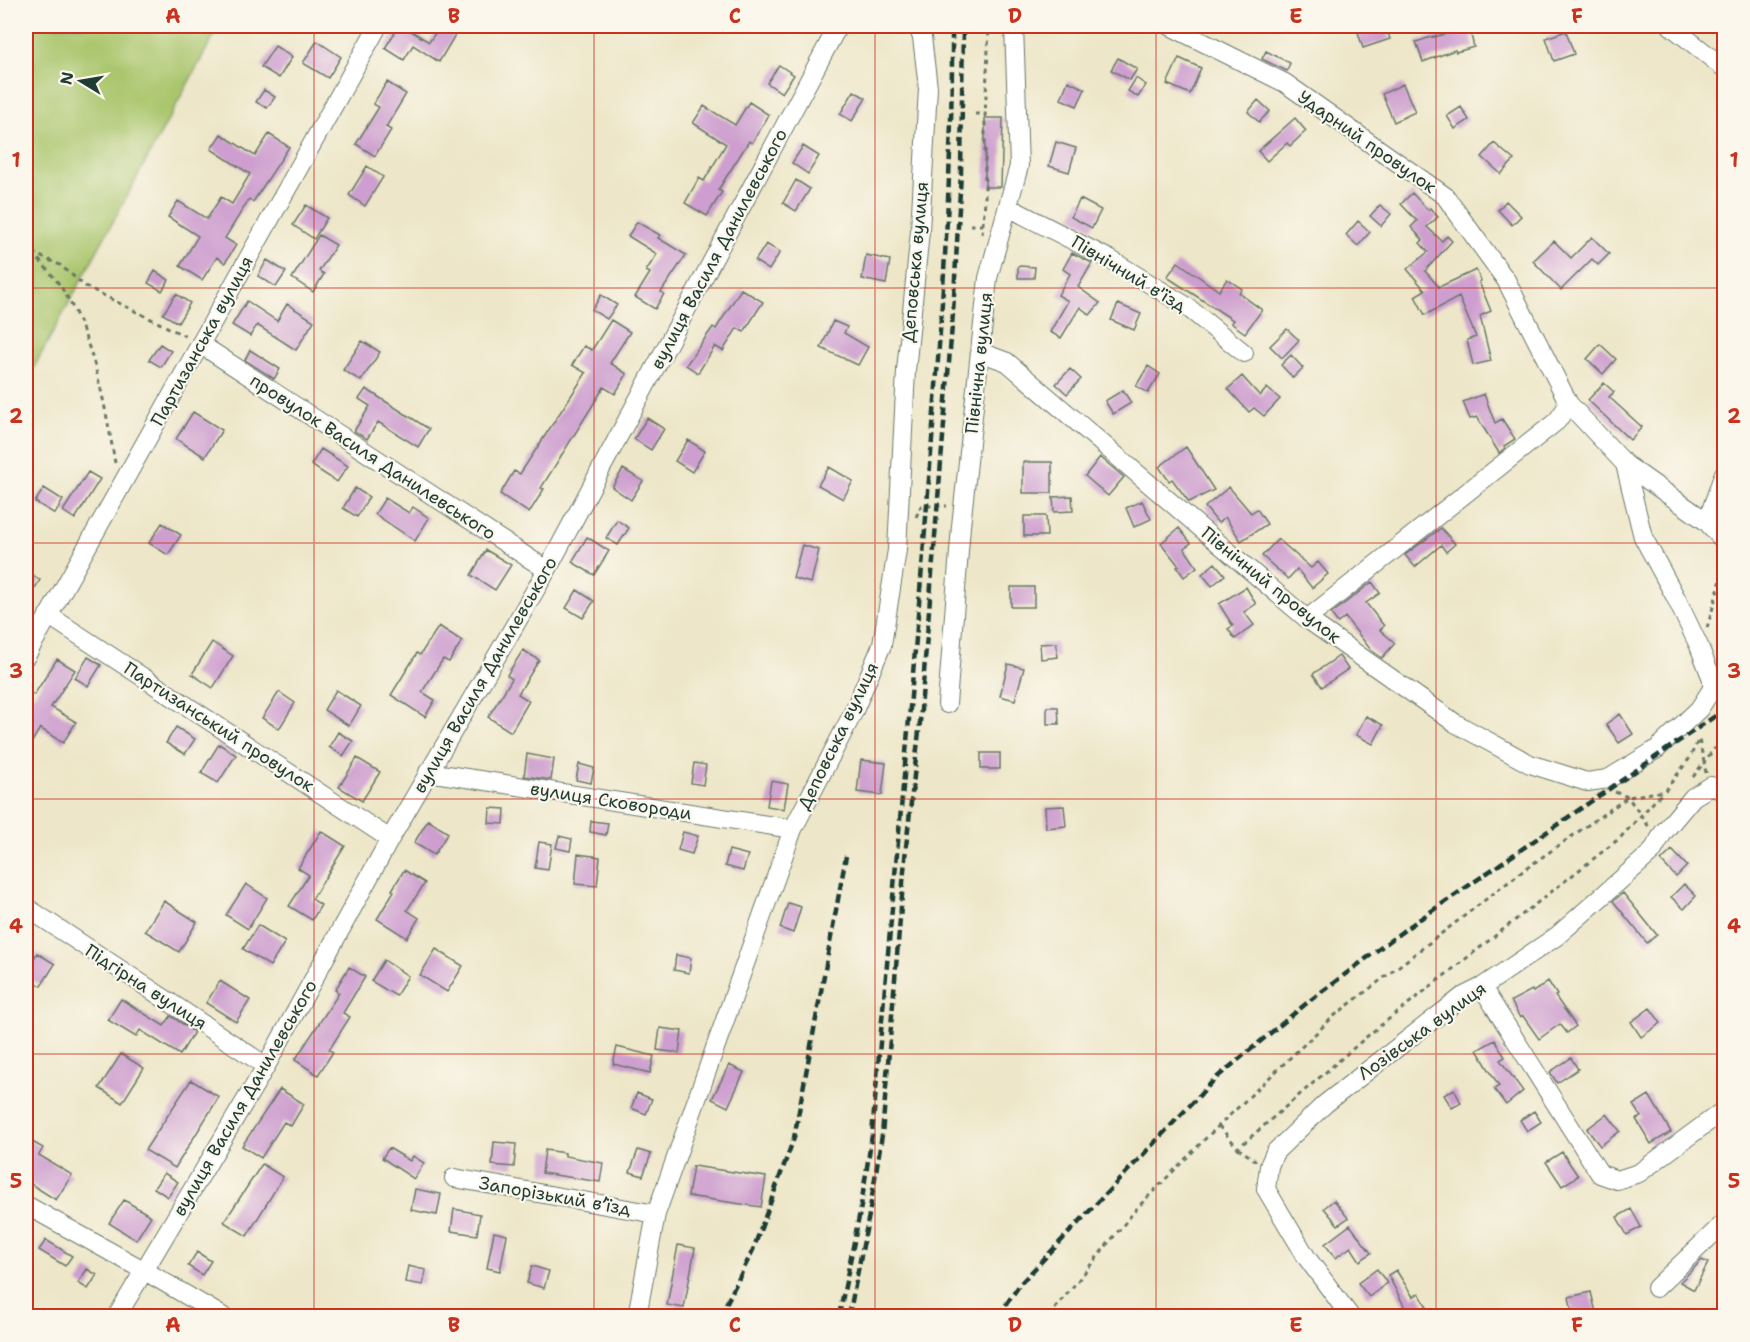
<svg xmlns="http://www.w3.org/2000/svg" width="1750" height="1342" viewBox="0 0 1750 1342" font-family="'Shantell Sans',sans-serif">
<style>
.green{fill:#aac66d;stroke:#648250;stroke-width:1.5}
.building{fill:#cd9ecf}
.lines{fill:none;stroke-linecap:round;stroke-linejoin:round}
.street-casing{stroke:#677868;stroke-width:20}
.path{stroke:#677868;stroke-width:3;stroke-dasharray:4.5 4.5;stroke-linecap:butt}
.street{stroke:#fff;stroke-width:18}
.rail{stroke:#1f3d34;stroke-width:4.5;stroke-dasharray:9 4.5;stroke-linecap:butt}
.grid{fill:none;stroke:#c8321e;stroke-width:1.5;stroke-opacity:0.55}
.labels{text-anchor:middle;dominant-baseline:central;stroke-width:4.5;stroke-linejoin:round;paint-order:stroke}
.street-label{font-size:18px;fill:#1f3d34;stroke:#fbf7ec}
.neatline{fill:none;stroke:#c8321e;stroke-width:2}
.grid-label{font-size:20px;text-anchor:middle;font-weight:bold;fill:#c8321e}
</style>
<rect width="100%" height="100%" fill="#fbf7ec"/>
<filter id="ink" filterUnits="userSpaceOnUse"><feTurbulence type="fractalNoise" baseFrequency=".0167" numOctaves="2"/><feDisplacementMap in="SourceGraphic" scale="12" xChannelSelector="R" yChannelSelector="G"/><feConvolveMatrix kernelMatrix="1 2 1 2 8 2 1 2 1" color-interpolation-filters="sRGB"/></filter>
<filter id="wash" filterUnits="userSpaceOnUse"><feTurbulence type="fractalNoise" baseFrequency=".008" numOctaves="4" result="noise"/><feDisplacementMap in="SourceGraphic" scale="24" xChannelSelector="R" yChannelSelector="G"/><feGaussianBlur stdDeviation="1.35" result="paint"/><feColorMatrix in="noise" values="0 0 0 0 0 0 0 0 0 0 0 0 0 0 0 0 0 1.4 0 .05"/><feComposite in="paint" operator="in"/></filter>
<g filter="url(#wash)">
<rect width="100%" height="100%" fill="#ede6c8"/>
<!-- green -->
<path class="green" d="M 26,26 L 219,26 L 26,382 Z"/>
<g id="blocks">
<!-- building -->
<path class="building" d="M 399,26 L 403,26 L 429,42 L 440,26 L 455,35 L 439,62 L 413,45 L 404,60 L 385,48 Z
M 1356,26 L 1386,26 L 1390,39 L 1363,48 Z
M 1469,27 L 1474,47 L 1456,52 L 1455,50 L 1423,62 L 1416,42 L 1434,36 L 1434,37 Z
M 1566,31 L 1574,54 L 1554,61 L 1546,38 Z
M 317,41 L 341,57 L 328,78 L 303,63 Z
M 275,46 L 292,57 L 279,78 L 261,67 Z
M 1266,51 L 1290,63 L 1287,71 L 1262,59 Z
M 1118,58 L 1137,69 L 1130,80 L 1111,70 Z
M 1179,58 L 1201,68 L 1190,94 L 1167,84 Z
M 779,65 L 794,75 L 782,93 L 767,83 Z
M 1136,78 L 1146,85 L 1138,97 L 1128,91 Z
M 1068,81 L 1085,89 L 1077,106 L 1061,99 Z
M 387,82 L 406,94 L 386,127 L 391,130 L 375,156 L 356,144 L 379,107 L 373,104 Z
M 1403,84 L 1415,112 L 1394,122 L 1382,94 Z
M 264,90 L 275,97 L 267,108 L 256,102 Z
M 854,91 L 866,98 L 852,121 L 840,114 Z
M 1258,100 L 1270,111 L 1259,122 L 1248,112 Z
M 749,102 L 769,115 L 752,143 L 749,141 L 718,190 L 722,192 L 707,216 L 685,203 L 699,178 L 704,181 L 726,144 L 693,123 L 704,106 L 735,125 Z
M 1461,107 L 1469,120 L 1455,129 L 1447,116 Z
M 985,118 L 1003,118 L 1001,187 L 985,187 Z
M 1295,118 L 1306,131 L 1290,146 L 1287,143 L 1267,161 L 1258,151 Z
M 221,134 L 255,156 L 269,134 L 289,147 L 253,202 L 249,199 L 225,238 L 236,245 L 225,263 L 217,257 L 202,280 L 180,266 L 198,236 L 168,217 L 178,201 L 207,219 L 221,197 L 232,204 L 250,174 L 211,149 Z
M 1056,142 L 1076,148 L 1069,172 L 1049,166 Z
M 1494,143 L 1514,160 L 1501,174 L 1482,157 Z
M 803,146 L 819,156 L 808,174 L 792,163 Z
M 367,166 L 383,177 L 365,206 L 349,195 Z
M 796,180 L 810,189 L 796,211 L 783,203 Z
M 1412,193 L 1428,210 L 1430,208 L 1438,217 L 1427,227 L 1442,241 L 1447,236 L 1452,241 L 1425,271 L 1439,287 L 1476,270 L 1481,281 L 1479,282 L 1491,311 L 1480,316 L 1491,361 L 1473,365 L 1467,340 L 1476,337 L 1459,297 L 1425,315 L 1415,296 L 1425,290 L 1407,269 L 1428,252 L 1420,243 L 1423,240 L 1411,227 L 1417,221 L 1401,204 Z
M 1080,199 L 1101,210 L 1092,228 L 1071,217 Z
M 1506,201 L 1521,216 L 1512,225 L 1498,210 Z
M 306,205 L 327,218 L 314,239 L 293,225 Z
M 1380,205 L 1391,214 L 1381,226 L 1370,216 Z
M 1358,221 L 1370,232 L 1358,246 L 1346,235 Z
M 637,222 L 660,235 L 658,238 L 686,255 L 661,292 L 664,294 L 655,309 L 635,297 L 650,273 L 646,271 L 657,254 L 628,236 Z
M 319,235 L 336,245 L 319,271 L 324,274 L 313,292 L 292,278 Z
M 1592,237 L 1609,254 L 1598,265 L 1592,259 L 1561,290 L 1533,261 L 1554,241 L 1571,258 Z
M 766,244 L 780,252 L 769,270 L 755,261 Z
M 1072,253 L 1092,263 L 1078,287 L 1100,303 L 1090,315 L 1080,307 L 1061,338 L 1050,332 L 1068,301 L 1058,295 L 1070,274 L 1063,269 Z
M 866,255 L 890,260 L 886,284 L 862,279 Z
M 267,260 L 286,272 L 276,287 L 258,276 Z
M 1178,262 L 1219,291 L 1227,279 L 1242,289 L 1239,293 L 1262,310 L 1245,333 L 1231,323 L 1233,320 L 1167,277 Z
M 1018,266 L 1035,267 L 1034,278 L 1018,278 Z
M 155,271 L 169,280 L 162,291 L 148,283 Z
M 741,289 L 763,302 L 744,332 L 737,328 L 723,351 L 715,346 L 698,373 L 686,365 L 713,327 L 716,329 Z
M 176,294 L 190,303 L 178,323 L 163,314 Z
M 601,295 L 617,305 L 607,319 L 592,310 Z
M 247,301 L 277,321 L 287,304 L 314,321 L 296,350 L 257,325 L 250,336 L 232,325 Z
M 1118,304 L 1141,314 L 1134,330 L 1111,320 Z
M 611,320 L 630,332 L 610,363 L 627,374 L 615,394 L 604,387 L 541,488 L 544,489 L 529,513 L 500,494 L 514,471 L 520,474 L 586,373 L 572,365 L 584,346 L 592,350 Z
M 833,321 L 847,327 L 844,333 L 868,347 L 858,365 L 821,348 Z
M 1287,329 L 1299,340 L 1282,358 L 1270,346 Z
M 362,341 L 380,352 L 361,381 L 343,370 Z
M 160,344 L 171,351 L 161,367 L 149,360 Z
M 1600,344 L 1616,359 L 1603,374 L 1587,359 Z
M 250,350 L 280,369 L 274,379 L 245,360 Z
M 1291,355 L 1303,368 L 1293,378 L 1281,365 Z
M 1148,366 L 1160,374 L 1148,393 L 1136,386 Z
M 1070,369 L 1081,379 L 1067,394 L 1056,384 Z
M 1242,376 L 1260,396 L 1267,388 L 1280,399 L 1264,416 L 1254,408 L 1249,412 L 1228,389 Z
M 1604,383 L 1614,392 L 1609,397 L 1642,427 L 1630,440 L 1588,400 Z
M 366,389 L 429,429 L 418,447 L 378,422 L 367,439 L 354,431 L 370,406 L 359,399 Z
M 1123,390 L 1131,403 L 1113,414 L 1105,401 Z
M 1484,394 L 1495,423 L 1502,419 L 1515,439 L 1504,446 L 1505,448 L 1499,453 L 1477,417 L 1470,419 L 1463,402 Z
M 193,412 L 222,430 L 205,457 L 176,439 Z
M 647,418 L 664,429 L 651,450 L 634,439 Z
M 688,440 L 705,451 L 692,472 L 675,461 Z
M 1186,447 L 1214,490 L 1189,502 L 1172,479 L 1169,481 L 1159,467 Z
M 321,449 L 348,466 L 337,482 L 311,465 Z
M 1100,457 L 1124,477 L 1108,496 L 1085,476 Z
M 1023,462 L 1052,462 L 1052,493 L 1023,493 Z
M 829,467 L 853,481 L 843,499 L 818,485 Z
M 623,469 L 643,481 L 631,500 L 612,487 Z
M 88,472 L 100,479 L 75,519 L 63,511 Z
M 1229,487 L 1251,513 L 1257,509 L 1267,524 L 1241,541 L 1225,517 L 1218,523 L 1205,507 Z
M 44,488 L 63,500 L 55,514 L 35,502 Z
M 355,488 L 369,497 L 357,517 L 343,508 Z
M 1072,496 L 1073,511 L 1054,512 L 1053,497 Z
M 385,498 L 409,513 L 413,507 L 429,518 L 415,541 L 375,514 Z
M 1142,501 L 1151,519 L 1134,527 L 1126,508 Z
M 1024,516 L 1046,516 L 1047,536 L 1024,536 Z
M 617,520 L 629,528 L 618,545 L 606,538 Z
M 162,523 L 181,535 L 168,555 L 149,543 Z
M 1179,528 L 1191,543 L 1184,548 L 1197,567 L 1184,577 L 1177,567 L 1179,566 L 1161,543 Z
M 1441,528 L 1455,544 L 1446,552 L 1441,545 L 1415,567 L 1405,555 Z
M 587,537 L 609,551 L 594,575 L 572,562 Z
M 1278,539 L 1311,568 L 1318,562 L 1328,574 L 1312,588 L 1297,569 L 1288,579 L 1262,556 Z
M 802,545 L 819,550 L 811,583 L 793,578 Z
M 486,550 L 511,565 L 495,590 L 471,575 Z
M 1215,563 L 1225,575 L 1212,586 L 1202,574 Z
M 26,571 L 40,580 L 26,602 Z
M 1372,582 L 1380,593 L 1366,603 L 1384,626 L 1380,630 L 1395,643 L 1382,658 L 1371,650 L 1345,617 L 1338,623 L 1331,614 Z
M 1011,587 L 1034,587 L 1034,607 L 1011,607 Z
M 1246,587 L 1256,604 L 1244,612 L 1254,625 L 1235,639 L 1228,629 L 1233,626 L 1219,604 Z
M 577,590 L 594,601 L 583,618 L 566,608 Z
M 439,626 L 462,641 L 449,662 L 443,659 L 422,692 L 435,700 L 425,717 L 391,695 L 417,653 L 420,655 Z
M 212,642 L 233,656 L 213,688 L 192,674 Z
M 1056,643 L 1058,657 L 1041,659 L 1040,644 Z
M 523,650 L 539,660 L 518,694 L 529,701 L 511,732 L 488,717 L 512,679 L 507,675 Z
M 1339,656 L 1348,669 L 1322,687 L 1313,674 Z
M 88,657 L 101,665 L 88,686 L 75,678 Z
M 57,659 L 75,670 L 51,707 L 76,722 L 63,743 L 40,728 L 26,752 L 26,690 L 34,695 Z
M 1008,664 L 1024,668 L 1015,700 L 1000,696 Z
M 336,690 L 361,706 L 349,726 L 324,710 Z
M 279,692 L 295,703 L 279,729 L 262,718 Z
M 1047,707 L 1058,707 L 1059,724 L 1047,724 Z
M 1620,714 L 1633,734 L 1619,743 L 1606,724 Z
M 1366,716 L 1383,725 L 1373,744 L 1356,735 Z
M 176,727 L 195,739 L 185,754 L 166,743 Z
M 338,732 L 353,741 L 343,756 L 329,747 Z
M 219,744 L 236,755 L 218,783 L 201,773 Z
M 981,753 L 1000,753 L 1000,769 L 981,769 Z
M 527,754 L 554,759 L 551,780 L 524,776 Z
M 357,758 L 380,772 L 362,801 L 339,787 Z
M 861,760 L 886,763 L 882,795 L 857,792 Z
M 694,763 L 706,765 L 703,785 L 691,783 Z
M 579,764 L 594,768 L 591,783 L 576,780 Z
M 771,781 L 788,784 L 784,809 L 767,806 Z
M 1064,806 L 1066,826 L 1046,828 L 1045,807 Z
M 490,808 L 505,809 L 504,824 L 489,823 Z
M 428,820 L 448,833 L 434,855 L 414,843 Z
M 591,821 L 608,823 L 606,835 L 590,832 Z
M 321,831 L 345,846 L 312,899 L 321,905 L 312,920 L 289,906 L 309,875 L 298,868 Z
M 683,832 L 698,836 L 692,854 L 678,850 Z
M 559,836 L 572,839 L 570,851 L 556,848 Z
M 539,842 L 552,844 L 548,870 L 535,868 Z
M 729,850 L 748,855 L 743,871 L 725,866 Z
M 1672,850 L 1687,866 L 1676,877 L 1661,861 Z
M 578,854 L 600,857 L 597,886 L 575,884 Z
M 404,870 L 425,883 L 407,910 L 419,918 L 407,938 L 377,919 L 394,891 L 392,890 Z
M 246,884 L 267,898 L 248,929 L 226,915 Z
M 1684,884 L 1696,896 L 1684,909 L 1671,897 Z
M 1623,893 L 1657,935 L 1647,943 L 1613,901 Z
M 164,901 L 197,922 L 179,952 L 145,931 Z
M 788,903 L 801,907 L 793,933 L 780,928 Z
M 258,925 L 285,942 L 270,966 L 243,949 Z
M 436,949 L 463,966 L 447,992 L 420,975 Z
M 37,953 L 55,964 L 41,986 L 26,976 L 26,972 Z
M 676,955 L 691,958 L 689,973 L 674,970 Z
M 384,960 L 408,976 L 396,996 L 371,981 Z
M 349,967 L 365,977 L 343,1013 L 350,1017 L 329,1050 L 333,1052 L 318,1075 L 295,1060 L 339,993 L 335,990 Z
M 220,981 L 250,1000 L 236,1022 L 206,1003 Z
M 1548,981 L 1557,995 L 1555,996 L 1576,1026 L 1567,1033 L 1560,1024 L 1539,1039 L 1523,1016 L 1520,1018 L 1511,1001 L 1532,990 L 1533,992 Z
M 121,999 L 164,1026 L 171,1016 L 194,1032 L 180,1055 L 140,1030 L 136,1037 L 108,1020 Z
M 1650,1008 L 1661,1023 L 1641,1037 L 1631,1022 Z
M 660,1028 L 682,1031 L 679,1053 L 657,1050 Z
M 1495,1040 L 1505,1057 L 1500,1060 L 1523,1091 L 1506,1105 L 1494,1089 L 1499,1086 L 1477,1050 Z
M 617,1047 L 654,1056 L 650,1073 L 613,1064 Z
M 121,1054 L 144,1068 L 122,1103 L 99,1088 Z
M 1571,1058 L 1578,1069 L 1557,1083 L 1550,1072 Z
M 729,1065 L 744,1072 L 728,1107 L 712,1099 Z
M 191,1080 L 219,1097 L 175,1168 L 145,1150 Z
M 280,1089 L 304,1104 L 291,1126 L 284,1122 L 261,1158 L 242,1146 Z
M 1454,1089 L 1461,1103 L 1452,1108 L 1444,1095 Z
M 637,1093 L 652,1099 L 646,1114 L 631,1108 Z
M 1649,1095 L 1671,1132 L 1651,1144 L 1636,1119 L 1641,1117 L 1633,1105 Z
M 1534,1111 L 1541,1122 L 1527,1131 L 1520,1120 Z
M 1607,1114 L 1620,1131 L 1600,1146 L 1587,1129 Z
M 29,1140 L 43,1148 L 39,1155 L 72,1175 L 56,1200 L 26,1181 L 26,1146 Z
M 494,1142 L 516,1144 L 514,1167 L 492,1165 Z
M 389,1148 L 410,1161 L 413,1156 L 424,1163 L 414,1179 L 382,1158 Z
M 545,1150 L 565,1153 L 565,1156 L 603,1163 L 600,1182 L 542,1173 Z
M 638,1150 L 651,1154 L 643,1176 L 630,1172 Z
M 1562,1152 L 1578,1176 L 1562,1186 L 1546,1162 Z
M 262,1164 L 283,1177 L 247,1236 L 224,1222 Z
M 693,1166 L 766,1177 L 761,1207 L 688,1196 Z
M 164,1173 L 178,1182 L 168,1197 L 154,1188 Z
M 415,1189 L 441,1194 L 437,1215 L 411,1210 Z
M 124,1200 L 151,1216 L 136,1240 L 109,1223 Z
M 1334,1200 L 1348,1218 L 1338,1225 L 1324,1208 Z
M 454,1209 L 480,1214 L 477,1235 L 451,1231 Z
M 1631,1209 L 1641,1227 L 1627,1235 L 1617,1217 Z
M 1350,1225 L 1371,1253 L 1360,1261 L 1351,1247 L 1335,1258 L 1325,1244 Z
M 494,1232 L 507,1235 L 500,1271 L 487,1268 Z
M 46,1240 L 72,1256 L 65,1266 L 39,1250 Z
M 678,1245 L 695,1248 L 684,1308 L 667,1305 Z
M 197,1252 L 211,1261 L 202,1275 L 188,1266 Z
M 1702,1260 L 1708,1263 L 1694,1290 L 1680,1282 Z
M 408,1266 L 426,1270 L 423,1285 L 405,1282 Z
M 532,1266 L 549,1271 L 544,1288 L 527,1283 Z
M 87,1269 L 97,1275 L 88,1289 L 78,1283 Z
M 1377,1269 L 1387,1283 L 1369,1297 L 1358,1283 Z
M 1396,1270 L 1413,1297 L 1419,1293 L 1428,1309 L 1410,1317 L 1388,1275 Z
M 1591,1292 L 1597,1317 L 1573,1317 L 1569,1297 Z"/>
</g>
</g>
<g filter="url(#ink)">
<use href="#blocks" fill-opacity="0" stroke="#677868" stroke-width="1.5"/>
<g class="lines">
<!-- street casing -->
<g class="street-casing">
<path id="street" d="M 1170,26 L 1285,83 L 1445,196 L 1506,280 L 1569,404 L 1625,464 L 1707,522 L 1724,541
M 1671,26 L 1724,68
M 1008,207 L 1111,260 L 1186,306 L 1244,353
M 200,344 L 547,570
M 980,352 L 1007,362 L 1307,619 L 1455,723 L 1530,764 L 1587,782 L 1608,779 L 1657,749 L 1699,709 L 1712,689 L 1712,679 L 1699,646 L 1676,598 L 1643,537 L 1625,464
M 1707,522 L 1724,473
M 48,615 L 390,839
M 1307,619 L 1557,421 L 1569,404
M 26,656 L 378,26
M 947,704 L 961,526 L 988,278 L 1019,166 L 1014,26
M 428,772 L 793,829
M 26,907 L 266,1066
M 1482,987 L 1600,1174 L 1617,1180 L 1639,1173 L 1724,1110
M 454,1178 L 656,1214
M 26,1205 L 145,1271 L 222,1316
M 1656,1288 L 1724,1223
M 117,1316 L 266,1066 L 390,839 L 547,570 L 838,26
M 637,1316 L 656,1214 L 793,829 L 853,713 L 882,645 L 897,550 L 906,371 L 920,231 L 928,88 L 922,37 L 917,26
M 1350,1316 L 1307,1258 L 1266,1189 L 1269,1166 L 1275,1152 L 1325,1104 L 1462,997 L 1482,987 L 1557,936 L 1652,852 L 1663,833 L 1693,797 L 1711,786 L 1724,792"/>
</g>
<!-- path -->
<path class="path" d="M 975,114 L 985,114
M 970,225 L 983,225
M 982,234 L 985,201 L 985,118 L 989,26
M 26,246 L 33,253 L 60,265 L 85,286 L 187,337
M 33,253 C 43,265 55,277 63,290 C 94,341 105,404 115,463
M 916,517 L 921,506 L 947,506
M 1707,628 L 1723,573 L 1720,556
M 1706,773 L 1704,762 L 1714,749 L 1724,744
M 1693,777 L 1704,762 L 1699,740
M 1615,792 L 1628,797 L 1649,827
M 1219,1126 L 1238,1148 L 1371,1033 L 1620,838 L 1663,792
M 1238,1148 L 1256,1161
M 1049,1316 L 1138,1207 L 1207,1137 L 1334,1016 L 1528,867 L 1628,797 L 1665,791 L 1689,759 L 1699,739"/>
<!-- street -->
<use href="#street" class="street"/>
<!-- rail -->
<path class="rail" d="M 720,1316 L 753,1250 L 794,1138 L 846,856
M 839,1316 L 860,1212 L 872,1135 C 891,912 913,689 930,466 C 941,320 953,173 952,26
M 849,1316 L 869,1215 L 882,1135 L 906,847 L 920,722 L 953,313 L 961,173 L 963,26
M 998,1316 L 1021,1283 L 1215,1079 L 1308,1002 L 1407,928 L 1724,710"/>
</g>
</g>
<!-- grid -->
<path class="grid" d="M 314,26 L 314,1316M 594,26 L 594,1316M 875,26 L 875,1316M 1156,26 L 1156,1316M 1436,26 L 1436,1316M 26,288 L 1724,288M 26,543 L 1724,543M 26,799 L 1724,799M 26,1054 L 1724,1054"/>
<g class="labels">
<!-- street labels -->
<g class="street-label">
<text transform="translate(1367 142) rotate(35)">Ударний провулок</text>
<text transform="translate(719 249) rotate(-62)">вулиця Василя Данилевського</text>
<text transform="translate(915 262) rotate(-85)">Деповська вулиця</text>
<text transform="translate(1129 274) rotate(31)">Північний в'їзд</text>
<text transform="translate(202 341) rotate(-61)">Партизанська вулиця</text>
<text transform="translate(979 363) rotate(-84)">Північна вулиця</text>
<text transform="translate(373 457) rotate(33)">провулок Василя Данилевського</text>
<text transform="translate(1271 585) rotate(39)">Північний провулок</text>
<text transform="translate(485 675) rotate(-60)">вулиця Василя Данилевського</text>
<text transform="translate(219 727) rotate(33)">Партизанський провулок</text>
<text transform="translate(838 736) rotate(-64)">Деповська вулиця</text>
<text transform="translate(611 801) rotate(9)">вулиця Сковороди</text>
<text transform="translate(146 987) rotate(33)">Підгірна вулиця</text>
<text transform="translate(1422 1031) rotate(-36)">Лозівська вулиця</text>
<text transform="translate(245 1098) rotate(-60)">вулиця Василя Данилевського</text>
<text transform="translate(555 1196) rotate(10)">Запорізький вʼїзд</text>
</g>
</g>
<!-- margin -->
<rect width="1750" height="1342" fill="none" stroke="#fbf7ec" stroke-width="66"/>
<!-- north arrow -->
<g transform="translate(81 81) rotate(281)" stroke="#fbf7ec" stroke-width="4.5" paint-order="stroke">
<path d="M0-4.5L10 22L0 15L-10 22Z" fill="#1f3d34"/>
<text y="-9" font-size="16" font-weight="bold" text-anchor="middle" fill="#1f3d34">N</text>
</g>
<rect x="33" y="33" width="1684" height="1276" class="neatline"/>
<g class="grid-label">
<text x="173" y="23">A</text>
<text x="454" y="23">B</text>
<text x="735" y="23">C</text>
<text x="1015" y="23">D</text>
<text x="1296" y="23">E</text>
<text x="1577" y="23">F</text>
<text x="16" y="167">1</text>
<text x="1734" y="167">1</text>
<text x="16" y="423">2</text>
<text x="1734" y="423">2</text>
<text x="16" y="678">3</text>
<text x="1734" y="678">3</text>
<text x="16" y="933">4</text>
<text x="1734" y="933">4</text>
<text x="16" y="1188">5</text>
<text x="1734" y="1188">5</text>
<text x="173" y="1332">A</text>
<text x="454" y="1332">B</text>
<text x="735" y="1332">C</text>
<text x="1015" y="1332">D</text>
<text x="1296" y="1332">E</text>
<text x="1577" y="1332">F</text>
</g>
</svg>
